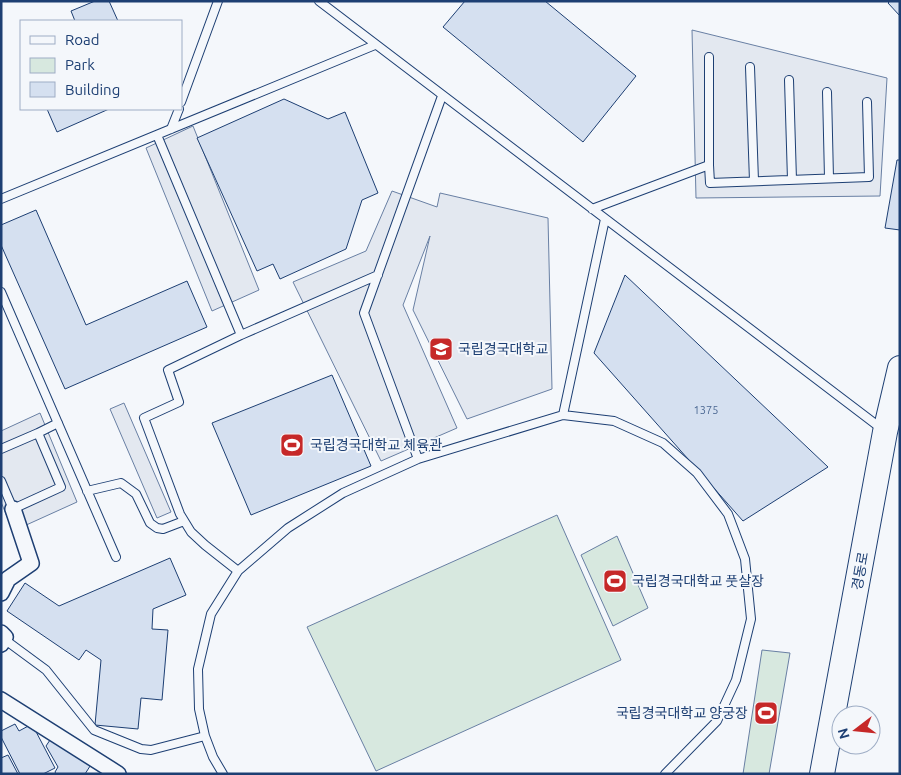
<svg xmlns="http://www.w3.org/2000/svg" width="901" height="775" viewBox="0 0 901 775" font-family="Ubuntu,'Noto Sans KR',sans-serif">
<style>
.green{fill:#d7e8df;stroke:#687fa3}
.parking{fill:#e3e8f0;stroke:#687fa3}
.building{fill:#d5e0f0;stroke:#1d3f73}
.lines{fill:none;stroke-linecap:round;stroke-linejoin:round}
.lane-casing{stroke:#1d3f73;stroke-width:10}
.street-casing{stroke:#1d3f73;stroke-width:18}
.primary-casing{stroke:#1d3f73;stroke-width:26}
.lane{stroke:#f4f7fb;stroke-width:8}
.street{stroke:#f4f7fb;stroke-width:15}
.primary{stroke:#f4f7fb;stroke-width:24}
.labels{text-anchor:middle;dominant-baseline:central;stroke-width:4;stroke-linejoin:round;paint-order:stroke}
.number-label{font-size:11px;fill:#4b6792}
.poi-label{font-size:14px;fill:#1d3f73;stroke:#f4f7fb;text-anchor:start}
.street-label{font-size:14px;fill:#1d3f73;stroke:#f4f7fb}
</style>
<rect width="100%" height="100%" fill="#f4f7fb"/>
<!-- green -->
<path class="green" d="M 557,515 L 621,660 L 376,771 L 307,627 Z
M 617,536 L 648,608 L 613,626 L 581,555 Z
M 762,650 L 790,653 L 769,774 L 743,774 Z"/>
<!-- parking -->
<path class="parking" d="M 692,30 L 887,78 L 880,196 L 696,198 Z
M 193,126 L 259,290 L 212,311 L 146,148 Z
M 392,191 L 437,207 L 440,193 L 548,218 L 552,389 L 467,419 L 413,310 L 430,236 L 403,305 L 457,428 L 381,461 L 293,282 L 366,251 Z
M 124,403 L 171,512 L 157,518 L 110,409 Z
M 40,413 L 77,502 L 13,531 L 1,502 L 1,431 Z"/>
<!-- building -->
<path class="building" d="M 95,1 L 109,1 L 118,21 L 75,21 L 71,11 Z
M 465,1 L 545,1 L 636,76 L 583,142 L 443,27 Z
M 890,1 L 900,1 L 900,16 L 888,3 Z
M 284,99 L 328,119 L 345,112 L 378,193 L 362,200 L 346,249 L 280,279 L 273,264 L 257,271 L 197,138 Z
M 47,109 L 109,109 L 57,132 Z
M 897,160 L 900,160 L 900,230 L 885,228 Z
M 36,210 L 86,325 L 187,281 L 207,327 L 65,389 L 1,245 L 1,225 Z
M 625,275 L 828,467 L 743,521 L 594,353 Z
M 332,375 L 371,466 L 251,515 L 212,423 Z
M 170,558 L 186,595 L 153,609 L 152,629 L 168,630 L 162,700 L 141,698 L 138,729 L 95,725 L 101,660 L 86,650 L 79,660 L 7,611 L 25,583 L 59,606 Z
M 15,724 L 19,731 L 32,724 L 55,768 L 43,774 L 20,774 L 1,737 L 1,731 Z
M 52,737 L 92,763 L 85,774 L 56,774 L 55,772 L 58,767 L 46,746 Z
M 8,755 L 18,774 L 1,774 L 1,758 Z"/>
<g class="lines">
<!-- lane casing -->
<g class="lane-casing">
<path id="lane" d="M 319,1 L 882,429
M 709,57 L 709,165
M 750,67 L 754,181
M 789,80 L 792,180
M 827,92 L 829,178
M 181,102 L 218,1
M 171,129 L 179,109
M 157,135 L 241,335
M 1,199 L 375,45
M 592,209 L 709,165 L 710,183 L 869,177 L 867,102
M 1,292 L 116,557
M 563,415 L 605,219
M 38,433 L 58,423
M 1,449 L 38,433 L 61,487 L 13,509 L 1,481
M 418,459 L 364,313 L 442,96
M 87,491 L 121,483 L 136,494 L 150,523 L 157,528 L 163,529 L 184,521
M 238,571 L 205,545 L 191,532 L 180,514 L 144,418 L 179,402 L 168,370 L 241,335 L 378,275
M 4,639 L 46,670 L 94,730 L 141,749 L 151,750 L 205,736
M 223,774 L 213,757 L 205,736 L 199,709 L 198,669 L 211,614 L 238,571 L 288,528 L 343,493 L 418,459 L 563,415 L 614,421 L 663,443 L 697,473 L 728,514 L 745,559 L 751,619 L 736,680 L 717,721 L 665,774"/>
</g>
<!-- street casing -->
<g class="street-casing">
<path id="street" d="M 1,593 L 8,579 L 31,563 L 13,509
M 1,633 L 5,637 L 1,644
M 1,700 L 118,774"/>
</g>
<!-- primary casing -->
<g class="primary-casing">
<path id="primary" d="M 822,774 L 885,432 L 900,368"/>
</g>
<!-- lane -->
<use href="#lane" class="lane"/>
<!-- street -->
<use href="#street" class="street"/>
<!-- primary -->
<use href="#primary" class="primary"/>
</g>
<!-- icons -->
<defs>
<g id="university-square" transform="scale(1.25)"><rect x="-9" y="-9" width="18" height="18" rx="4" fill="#c62828" stroke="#f4f7fb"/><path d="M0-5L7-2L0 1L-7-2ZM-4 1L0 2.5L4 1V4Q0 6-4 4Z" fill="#fff"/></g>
<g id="stadium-square" transform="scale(1.25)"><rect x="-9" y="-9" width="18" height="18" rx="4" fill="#c62828" stroke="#f4f7fb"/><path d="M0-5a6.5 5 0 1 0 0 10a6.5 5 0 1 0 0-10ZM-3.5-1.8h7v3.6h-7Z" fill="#fff"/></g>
</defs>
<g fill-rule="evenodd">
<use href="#university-square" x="441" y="349"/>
<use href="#stadium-square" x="292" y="445"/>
<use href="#stadium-square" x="615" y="581"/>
<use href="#stadium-square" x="766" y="713"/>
</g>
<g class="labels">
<!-- number labels -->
<g class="number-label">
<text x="706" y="410">1375</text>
</g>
<!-- poi labels -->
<g class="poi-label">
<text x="458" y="349">국립경국대학교</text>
<text x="310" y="445">국립경국대학교 체육관</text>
<text x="632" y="581">국립경국대학교 풋살장</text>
<text x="748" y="713" text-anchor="end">국립경국대학교 양궁장</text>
</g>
<!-- street labels -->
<g class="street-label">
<text transform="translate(860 571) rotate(-80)">경동로</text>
</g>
</g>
<!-- border -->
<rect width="901" height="775" fill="none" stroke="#1d3f73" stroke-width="5"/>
<!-- legend -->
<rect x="20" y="20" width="162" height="90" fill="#f4f7fb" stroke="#9eadc5"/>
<rect x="30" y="36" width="25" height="8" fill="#f4f7fb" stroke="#9eadc5"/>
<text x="65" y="45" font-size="15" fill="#1d3f73">Road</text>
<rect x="30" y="58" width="25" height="15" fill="#d7e8df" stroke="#9eadc5"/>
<text x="65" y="70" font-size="15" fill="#1d3f73">Park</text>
<rect x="30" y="82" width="25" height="15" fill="#d5e0f0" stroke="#9eadc5"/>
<text x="65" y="95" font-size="15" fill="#1d3f73">Building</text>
<!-- north arrow -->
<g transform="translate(856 730) rotate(254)"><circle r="24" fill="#f4f7fb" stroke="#9eadc5"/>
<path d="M0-4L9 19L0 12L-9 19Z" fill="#c62828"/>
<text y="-8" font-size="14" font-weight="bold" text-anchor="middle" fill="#1d3f73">N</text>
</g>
</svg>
